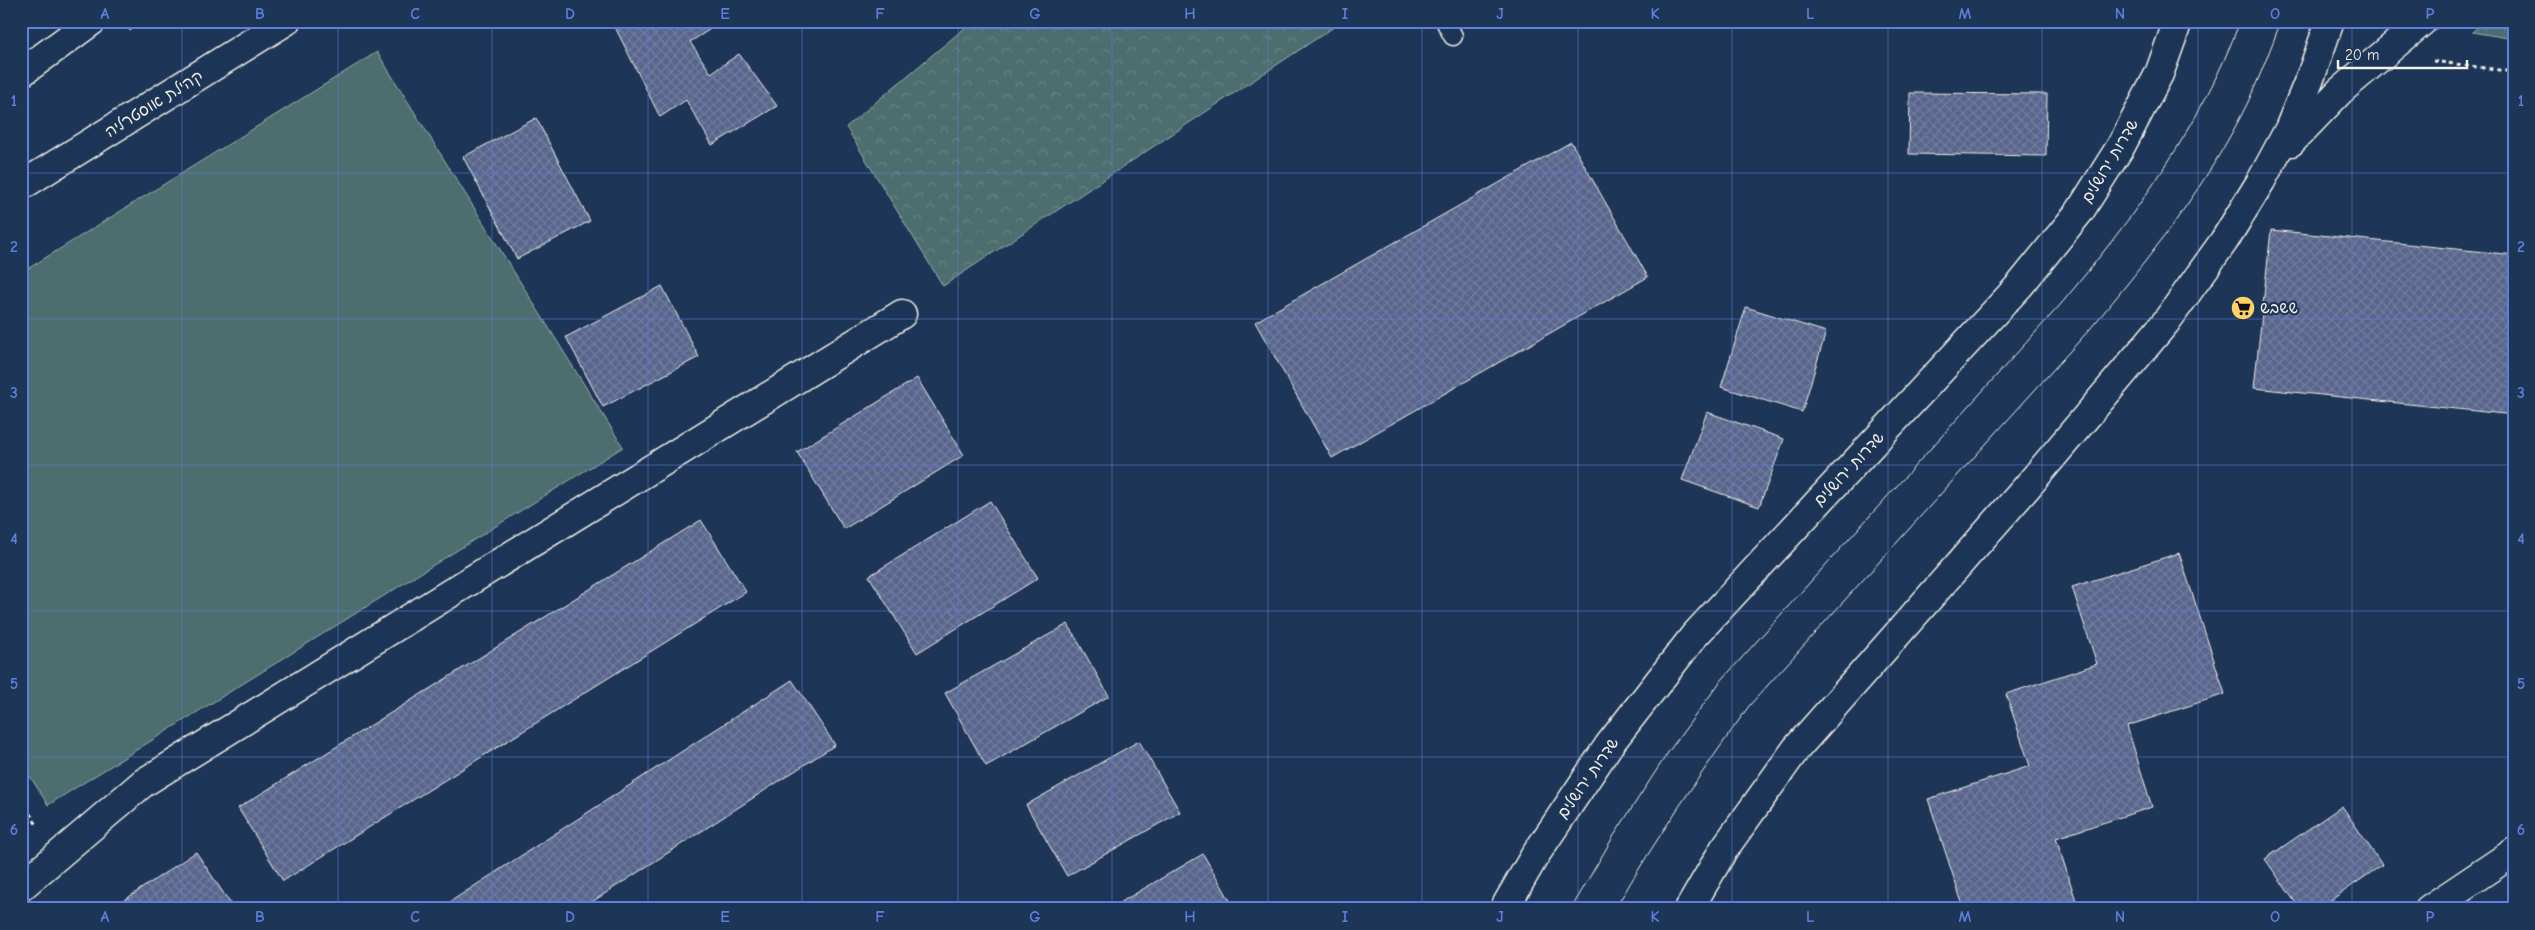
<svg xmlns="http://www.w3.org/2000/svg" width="2535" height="930" viewBox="0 0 2535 930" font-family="'Comic Neue','Playpen Sans Hebrew',sans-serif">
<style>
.grass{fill:#4d6e6e;stroke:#a0b0ab}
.forest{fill:url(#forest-crowns);stroke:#a0b0ab}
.building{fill:url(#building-cross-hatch);stroke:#f4f1e8}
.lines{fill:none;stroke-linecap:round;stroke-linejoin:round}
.lane-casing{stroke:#f4f1e8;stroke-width:21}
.street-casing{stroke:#f4f1e8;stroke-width:31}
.secondary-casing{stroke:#f4f1e8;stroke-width:31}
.path{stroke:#f4f1e8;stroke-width:3;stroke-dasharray:4 4;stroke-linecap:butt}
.lane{stroke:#1d3557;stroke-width:18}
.street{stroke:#1d3557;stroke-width:28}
.secondary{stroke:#1d3557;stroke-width:28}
.tram{stroke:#f4f1e8;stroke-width:1}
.grid{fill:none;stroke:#5e7fdd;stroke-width:1;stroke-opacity:0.55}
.labels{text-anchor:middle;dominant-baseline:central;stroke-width:4.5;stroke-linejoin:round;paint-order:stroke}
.street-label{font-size:16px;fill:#f4f1e8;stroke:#1d3557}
.poi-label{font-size:16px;fill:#f4f1e8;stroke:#1d3557;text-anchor:start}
.neatline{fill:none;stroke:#5e7fdd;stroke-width:2}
.grid-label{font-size:16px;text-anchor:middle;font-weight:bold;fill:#5e7fdd}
</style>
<defs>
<pattern id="forest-crowns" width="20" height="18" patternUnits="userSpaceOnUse" patternTransform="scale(1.25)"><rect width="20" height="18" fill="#4d6e6e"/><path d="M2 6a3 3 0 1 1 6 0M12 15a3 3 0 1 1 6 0" fill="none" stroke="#678383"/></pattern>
<pattern id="building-cross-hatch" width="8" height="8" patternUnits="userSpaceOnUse" patternTransform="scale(1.25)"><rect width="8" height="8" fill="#59658d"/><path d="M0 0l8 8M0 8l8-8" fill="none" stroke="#717c9d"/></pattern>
</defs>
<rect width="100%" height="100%" fill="#1d3557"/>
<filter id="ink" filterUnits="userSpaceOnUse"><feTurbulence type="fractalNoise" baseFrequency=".02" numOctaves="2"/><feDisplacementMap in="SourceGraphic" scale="10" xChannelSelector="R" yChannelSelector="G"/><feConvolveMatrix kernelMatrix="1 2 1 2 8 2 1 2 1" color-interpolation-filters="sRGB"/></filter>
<g filter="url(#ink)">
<!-- grass -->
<path class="grass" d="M 377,52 L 623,447 L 48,805 L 21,762 L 21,273 Z"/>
<!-- forest -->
<path class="forest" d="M 973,21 L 1343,21 L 943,286 L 846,127 Z
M 2484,21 L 2514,21 L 2514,39 L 2472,32 Z"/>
<!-- building -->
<path class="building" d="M 612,21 L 723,21 L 690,42 L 711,73 L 739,54 L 777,106 L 712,145 L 686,100 L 660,117 Z
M 1910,93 L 2047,94 L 2046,156 L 1909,154 Z
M 536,118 L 590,221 L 517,259 L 463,157 Z
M 1571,142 L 1648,277 L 1332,458 L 1255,322 Z
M 2271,230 L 2514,255 L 2514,415 L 2254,388 Z
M 662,286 L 699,357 L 603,407 L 566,337 Z
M 1746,307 L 1826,332 L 1802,412 L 1721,387 Z
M 917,378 L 964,455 L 844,529 L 797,452 Z
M 1707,412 L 1784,439 L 1759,507 L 1682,480 Z
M 990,501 L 1038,578 L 917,653 L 869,576 Z
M 701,520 L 746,592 L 283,881 L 238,808 Z
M 2179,553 L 2225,694 L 2127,726 L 2152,807 L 2056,838 L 2078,907 L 1964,909 L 1928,799 L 2030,766 L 2006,694 L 2097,664 L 2072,587 Z
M 1068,624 L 1109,696 L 986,766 L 945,693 Z
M 792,680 L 835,745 L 581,909 L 439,909 Z
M 1139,741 L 1180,812 L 1067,876 L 1026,805 Z
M 2342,806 L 2382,865 L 2318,909 L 2300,909 L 2265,859 Z
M 196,852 L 234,909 L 111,909 Z
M 1203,854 L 1235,909 L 1109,909 Z"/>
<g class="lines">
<!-- lane casing -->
<g class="lane-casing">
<path id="lane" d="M 1445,21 L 1453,36"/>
</g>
<!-- street casing -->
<g class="street-casing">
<path id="street" d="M 21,186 L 286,21
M 21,887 L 143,783 L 902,314"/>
</g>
<!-- secondary casing -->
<g class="secondary-casing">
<path id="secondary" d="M 21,73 L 92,21
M 2291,142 L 2340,91 L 2423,21
M 1504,909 L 1534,857 L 1609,745 L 1694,636 L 2020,285 L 2080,211 L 2121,146 L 2159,74 L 2178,21
M 1689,909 L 1724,849 L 1796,749 L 2027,487 L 2166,322 L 2224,241 L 2261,181 L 2289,129 L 2312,73 L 2330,21
M 2429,909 L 2514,852"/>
</g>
<!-- path -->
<path class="path" d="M 129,30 L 142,21
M 2433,61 L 2514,72
M 21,800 L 37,825"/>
<!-- lane -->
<use href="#lane" class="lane"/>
<!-- street -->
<use href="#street" class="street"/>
<!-- secondary -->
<use href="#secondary" class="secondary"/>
<!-- tram -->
<path class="tram" d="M 1571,909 L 1613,837 L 1669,751 L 1720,682 L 2061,304 C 2133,218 2201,127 2240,21
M 1615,909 C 1656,838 1702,772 1749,706 L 2090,329 C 2149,259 2208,184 2248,102 C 2260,76 2271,48 2281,21"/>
</g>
</g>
<!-- grid -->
<path class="grid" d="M 182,21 L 182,909M 338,21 L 338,909M 492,21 L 492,909M 648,21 L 648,909M 802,21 L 802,909M 958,21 L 958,909M 1112,21 L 1112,909M 1268,21 L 1268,909M 1422,21 L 1422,909M 1578,21 L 1578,909M 1732,21 L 1732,909M 1888,21 L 1888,909M 2042,21 L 2042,909M 2198,21 L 2198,909M 2352,21 L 2352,909M 21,173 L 2514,173M 21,319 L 2514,319M 21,465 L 2514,465M 21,611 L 2514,611M 21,757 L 2514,757"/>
<!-- icons -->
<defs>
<g id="supermarket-disc" transform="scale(1.25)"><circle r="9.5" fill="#ffd166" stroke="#1d3557"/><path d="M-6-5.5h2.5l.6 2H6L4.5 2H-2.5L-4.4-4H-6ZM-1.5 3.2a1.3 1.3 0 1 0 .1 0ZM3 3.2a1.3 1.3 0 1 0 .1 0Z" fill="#111"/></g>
</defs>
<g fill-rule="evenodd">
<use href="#supermarket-disc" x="2243" y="308"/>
</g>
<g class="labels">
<!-- street labels -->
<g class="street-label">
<text transform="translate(154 104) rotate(-32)">קהילת אוסטרליה</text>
<text transform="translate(2110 161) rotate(-59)">שדרות ירושלים</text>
<text transform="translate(1849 469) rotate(-47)">שדרות ירושלים</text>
<text transform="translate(1588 778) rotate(-55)">שדרות ירושלים</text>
</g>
<!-- poi labels -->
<g class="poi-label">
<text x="2260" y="308">ששבש</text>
</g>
</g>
<!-- margin -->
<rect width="2535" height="930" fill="none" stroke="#1d3557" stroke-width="55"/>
<!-- scale -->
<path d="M2338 60v8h129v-8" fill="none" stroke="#f4f1e8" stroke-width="2.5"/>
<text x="2345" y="60" font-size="15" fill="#f4f1e8" stroke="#1d3557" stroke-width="4" paint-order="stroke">20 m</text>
<rect x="28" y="28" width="2480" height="874" class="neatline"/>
<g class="grid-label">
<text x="105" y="19">A</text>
<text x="260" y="19">B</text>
<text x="415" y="19">C</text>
<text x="570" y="19">D</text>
<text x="725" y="19">E</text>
<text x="880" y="19">F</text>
<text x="1035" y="19">G</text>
<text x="1190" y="19">H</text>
<text x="1345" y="19">I</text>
<text x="1500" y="19">J</text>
<text x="1655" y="19">K</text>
<text x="1810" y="19">L</text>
<text x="1965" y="19">M</text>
<text x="2120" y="19">N</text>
<text x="2275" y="19">O</text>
<text x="2430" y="19">P</text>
<text x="14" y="106">1</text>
<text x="2521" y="106">1</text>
<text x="14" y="252">2</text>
<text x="2521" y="252">2</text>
<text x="14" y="398">3</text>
<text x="2521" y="398">3</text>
<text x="14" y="544">4</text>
<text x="2521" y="544">4</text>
<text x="14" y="689">5</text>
<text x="2521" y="689">5</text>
<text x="14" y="835">6</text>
<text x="2521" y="835">6</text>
<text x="105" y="922">A</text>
<text x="260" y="922">B</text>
<text x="415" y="922">C</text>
<text x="570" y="922">D</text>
<text x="725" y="922">E</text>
<text x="880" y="922">F</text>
<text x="1035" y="922">G</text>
<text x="1190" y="922">H</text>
<text x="1345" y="922">I</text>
<text x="1500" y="922">J</text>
<text x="1655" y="922">K</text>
<text x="1810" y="922">L</text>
<text x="1965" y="922">M</text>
<text x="2120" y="922">N</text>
<text x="2275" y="922">O</text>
<text x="2430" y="922">P</text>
</g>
</svg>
